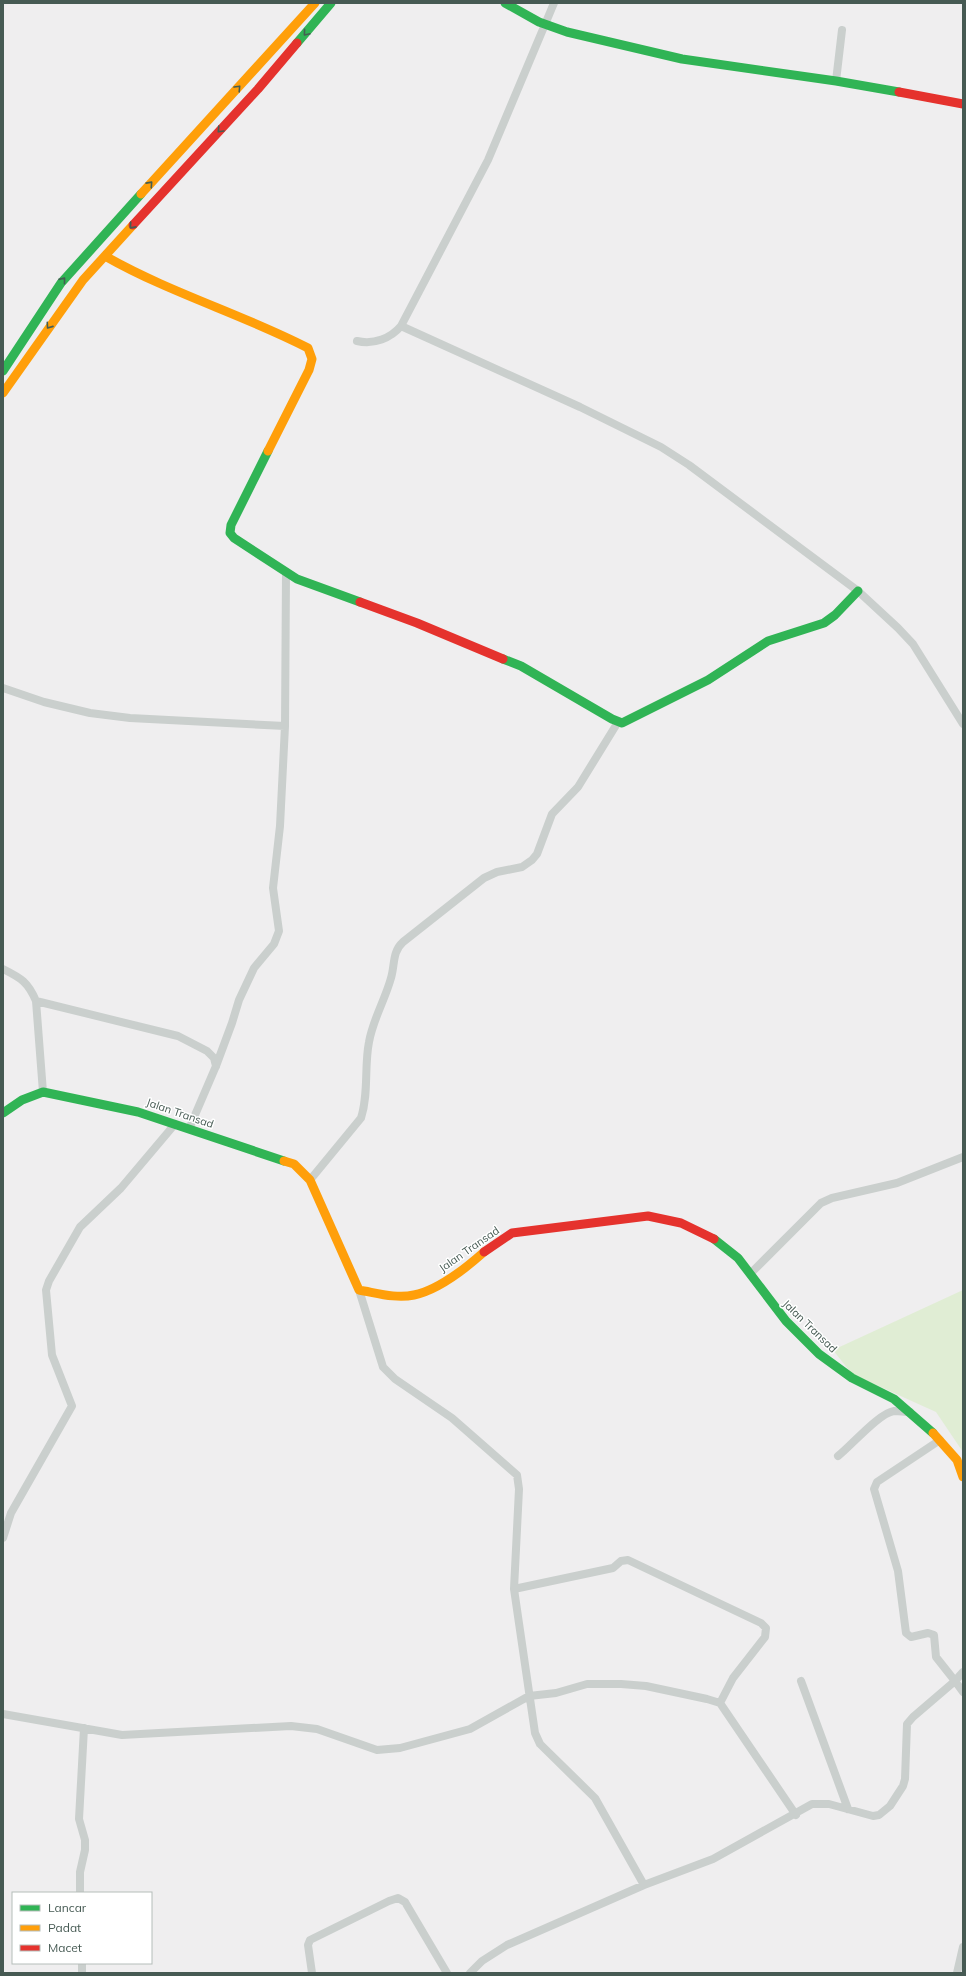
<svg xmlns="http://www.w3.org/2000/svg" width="966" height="1976" viewBox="0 0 966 1976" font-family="Mulish,sans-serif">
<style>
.green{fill:#e0edd4}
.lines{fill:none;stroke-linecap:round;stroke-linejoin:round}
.street{stroke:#cacfcd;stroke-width:8}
.fast{stroke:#30b455;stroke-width:9}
.slow{stroke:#ff9f0a;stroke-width:9}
.jam{stroke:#e5322d;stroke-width:9}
.oneway{stroke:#455e53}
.labels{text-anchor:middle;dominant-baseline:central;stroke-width:3;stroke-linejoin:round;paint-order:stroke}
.street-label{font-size:11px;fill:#465a53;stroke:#fff}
</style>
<rect width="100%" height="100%" fill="#efeeef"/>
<!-- green -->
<path class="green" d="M 963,1290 L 963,1452 L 936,1412 L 852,1374 L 833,1350 Z"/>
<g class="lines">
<!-- street -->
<path class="street" d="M 836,81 L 842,30
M 401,326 L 580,407 L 661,447 L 689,465 L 858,591 L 898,628 L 913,644 L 963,724
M 357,341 C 374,345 391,338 401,326 L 488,160 L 554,3
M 3,688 L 44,702 L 90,713 L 130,718 L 285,726
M 3,969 C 21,978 28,982 36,1001 L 43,1092
M 36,1001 L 178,1036 L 207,1051 L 214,1058 L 216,1066
M 189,1129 L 216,1066 L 232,1023 L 239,1000 L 254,968 L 274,944 L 279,931 L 273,888 L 280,826 L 285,726 L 286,574
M 310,1180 L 361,1118 C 369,1093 364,1067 369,1042 C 373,1019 385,1000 391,978 C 395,965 392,952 403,942 L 484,878 L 497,872 L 522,867 L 532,860 L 537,854 L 552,814 L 578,787 L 618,722
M 752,1272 L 821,1203 L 832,1198 L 897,1183 L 963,1157
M 359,1290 L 383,1367 L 395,1379 L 452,1418 L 517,1475 L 519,1489 L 514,1589 L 535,1733 L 540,1744 L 595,1798 L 644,1885
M 838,1456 C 851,1446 879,1413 894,1411 C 899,1411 905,1412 910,1412
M 3,1538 L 11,1513 L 72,1406 L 52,1355 L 46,1290 L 49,1281 L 80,1227 L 121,1188 L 175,1124
M 514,1589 L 613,1568 L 621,1561 L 628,1560 L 761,1623 L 766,1628 L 765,1637 L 733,1678 L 720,1703
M 963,1672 L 955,1681 L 963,1692
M 801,1681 L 848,1809
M 3,1714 L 122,1735 L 291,1726 L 317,1729 L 377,1750 L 400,1748 L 470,1729 L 529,1696 L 556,1693 L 587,1684 L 621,1684 L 646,1686 L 707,1699 L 720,1703 L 796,1815
M 80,1893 L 80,1872 L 85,1850 L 85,1840 L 79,1819 L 84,1728
M 82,1963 L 82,1973
M 312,1973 L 308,1945 L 310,1940 L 389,1901 L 398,1898 L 405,1902 L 447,1973
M 470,1973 L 482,1961 L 507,1945 L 644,1885 L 713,1859 L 812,1804 L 829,1804 L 873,1816 L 879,1815 L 890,1806 L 903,1786 L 905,1779 L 907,1724 L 913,1717 L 955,1681 L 936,1657 L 934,1635 L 928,1633 L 911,1637 L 906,1633 L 898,1571 L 874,1489 L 877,1482 L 940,1440
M 957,1973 L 963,1947"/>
<!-- fast -->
<path class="fast" d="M 505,3 L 539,22 L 567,32 L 682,59 L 836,81 L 899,92
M 297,43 L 331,3
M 3,371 L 61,283 L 141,194
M 268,451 L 231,525 L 230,533 L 234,538 L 297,579 L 360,602
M 503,659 L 521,666 L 612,719 L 622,723 L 708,680 L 768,641 L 824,623 L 835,615 L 858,591
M 3,1113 L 22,1100 L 43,1092 L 138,1112 L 284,1161
M 714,1239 L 738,1258 L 786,1321 L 819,1354 L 852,1378 L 894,1399 L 933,1433"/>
<!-- slow -->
<path class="slow" d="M 141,194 L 315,3
M 105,256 C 170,293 242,314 308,348 L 312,359 L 309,370 L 268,451
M 3,393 L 83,280 L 133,225
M 284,1161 L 294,1164 L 310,1180 L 359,1290 C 377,1293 396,1299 414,1295 C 438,1290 466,1268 484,1252
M 933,1433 L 957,1460 L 963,1477"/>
<!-- jam -->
<path class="jam" d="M 899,92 L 963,104
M 133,225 L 258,89 L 297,43
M 360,602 L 417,623 L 503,659
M 484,1252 L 512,1233 L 648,1216 L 681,1223 L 714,1239"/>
</g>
<!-- one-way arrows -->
<defs><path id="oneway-chevron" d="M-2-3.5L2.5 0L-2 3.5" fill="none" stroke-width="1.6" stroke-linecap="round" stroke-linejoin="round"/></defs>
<g class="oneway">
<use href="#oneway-chevron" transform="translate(306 33) rotate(130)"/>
<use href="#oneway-chevron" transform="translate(238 88) rotate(-47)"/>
<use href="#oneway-chevron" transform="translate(220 130) rotate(133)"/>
<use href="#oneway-chevron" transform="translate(150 184) rotate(-48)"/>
<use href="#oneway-chevron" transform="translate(132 226) rotate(132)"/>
<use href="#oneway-chevron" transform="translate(63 280) rotate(-51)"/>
<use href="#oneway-chevron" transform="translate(49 326) rotate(125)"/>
</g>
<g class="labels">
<!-- street labels -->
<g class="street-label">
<text transform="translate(180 1113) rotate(19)">Jalan Transad</text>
<text transform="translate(469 1249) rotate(-35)">Jalan Transad</text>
<text transform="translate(810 1326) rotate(44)">Jalan Transad</text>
</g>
</g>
<!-- border -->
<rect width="966" height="1976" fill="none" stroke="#465a53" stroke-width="8"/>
<!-- legend -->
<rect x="12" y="1892" width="140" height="72" fill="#ffffff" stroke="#b5bdba"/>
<rect x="20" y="1905" width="20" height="6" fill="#30b455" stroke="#b5bdba"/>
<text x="48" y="1912" font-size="12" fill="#465a53">Lancar</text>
<rect x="20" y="1925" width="20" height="6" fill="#ff9f0a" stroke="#b5bdba"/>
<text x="48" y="1932" font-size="12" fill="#465a53">Padat</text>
<rect x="20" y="1945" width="20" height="6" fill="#e5322d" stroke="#b5bdba"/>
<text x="48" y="1952" font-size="12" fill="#465a53">Macet</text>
</svg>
